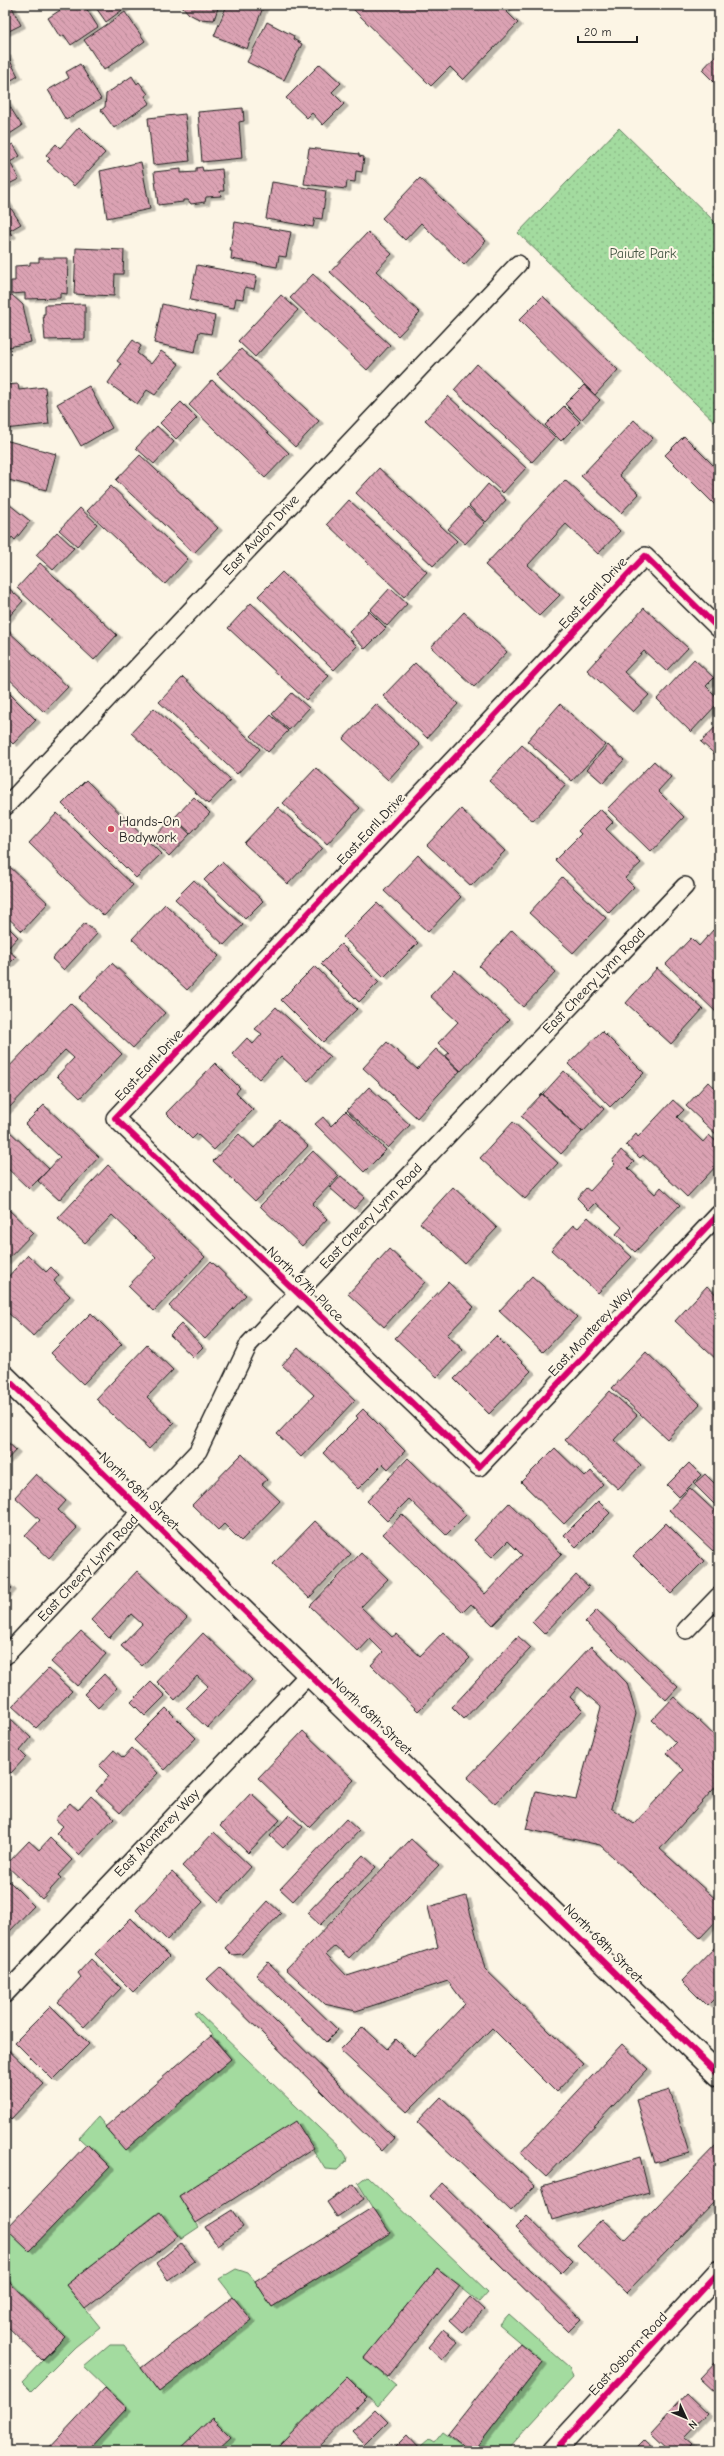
<svg xmlns="http://www.w3.org/2000/svg" width="724" height="2456" viewBox="0 0 724 2456" font-family="'Comic Neue',sans-serif">
<style>
.grass{fill:#a3db9f;stroke:#607c5e}
.park{fill:url(#park-dots);stroke:#607c5e}
.building{fill:url(#building-back-hatch);stroke:#1c1c1c;filter:url(#shadow)}
.lines{fill:none;stroke-linecap:round;stroke-linejoin:round}
.minor-casing{stroke:#1c1c1c;stroke-width:20}
.secondary-casing{stroke:#1c1c1c;stroke-width:25}
.minor{stroke:#fcf5e5;stroke-width:17}
.secondary{stroke:#fcf5e5;stroke-width:22}
.cycleway-casing{stroke:#fcf5e5;stroke-width:8}
.cycleway{stroke:#d6006c;stroke-width:6}
.poi-dot{fill:#d1495b;stroke:#fcf5e5;stroke-width:1.5}
.labels{text-anchor:middle;dominant-baseline:central;stroke-width:4;stroke-linejoin:round;paint-order:stroke}
.park-label{font-size:14px;fill:#445543;stroke:#fcf5e5}
.street-label{font-size:14px;fill:#1c1c1c;stroke:#fcf5e5}
.poi-label{font-size:14px;fill:#1c1c1c;stroke:#fcf5e5;text-anchor:start}
</style>
<defs>
<pattern id="park-dots" width="8" height="8" patternUnits="userSpaceOnUse"><rect width="8" height="8" fill="#a3db9f"/><path d="M2 2h.1M6 6h.1" fill="none" stroke="#8cbb88" stroke-width="1.8" stroke-linecap="round"/></pattern>
<pattern id="building-back-hatch" width="6" height="6" patternUnits="userSpaceOnUse"><rect width="6" height="6" fill="#dba2b3"/><path d="M-1 5l2 2M0 0l6 6M5-1l2 2" fill="none" stroke="#bb8b99"/></pattern>
<filter id="shadow"><feDropShadow dx="4.5" dy="2.5" stdDeviation="0" flood-color="#0004"/></filter>
</defs>
<rect width="100%" height="100%" fill="#fcf5e5"/>
<filter id="ink" filterUnits="userSpaceOnUse"><feTurbulence type="fractalNoise" baseFrequency=".025" numOctaves="2"/><feDisplacementMap in="SourceGraphic" scale="8" xChannelSelector="R" yChannelSelector="G"/><feConvolveMatrix kernelMatrix="1 2 1 2 8 2 1 2 1" color-interpolation-filters="sRGB"/></filter>
<g filter="url(#ink)">
<!-- grass -->
<path class="grass" d="M 198,2012 L 343,2151 L 347,2157 L 346,2162 L 337,2170 L 325,2169 L 296,2122 L 179,2196 L 199,2227 L 181,2239 L 159,2212 L 66,2285 L 100,2327 L 75,2347 L 31,2391 L 22,2382 L 65,2337 L 5,2278 L 5,2228 L 29,2251 L 110,2167 L 79,2138 L 98,2117 L 125,2150 L 231,2059 L 194,2013 Z
M 367,2176 L 488,2292 L 479,2302 L 437,2268 L 364,2358 L 396,2385 L 378,2406 L 347,2377 L 274,2451 L 224,2451 L 220,2447 L 230,2437 L 212,2418 L 177,2451 L 87,2451 L 127,2408 L 84,2367 L 110,2345 L 124,2345 L 159,2392 L 251,2320 L 219,2279 L 236,2269 L 248,2273 L 255,2281 L 272,2307 L 389,2233 L 358,2183 Z
M 509,2314 L 569,2367 L 573,2378 L 506,2451 L 474,2451 L 543,2362 L 499,2325 Z
M 443,2432 L 470,2451 L 424,2451 L 421,2447 L 429,2440 L 434,2443 Z"/>
<!-- park -->
<path class="park" d="M 619,128 L 719,226 L 719,426 L 518,233 Z"/>
<!-- building -->
<path class="building" d="M 5,5 L 11,5 L 21,25 L 5,33 Z
M 68,5 L 84,5 L 98,27 L 71,45 L 64,35 L 60,37 L 48,18 Z
M 94,5 L 129,5 L 106,22 Z
M 181,5 L 219,5 L 214,20 L 199,19 L 189,14 Z
M 227,5 L 264,5 L 247,49 L 214,36 Z
M 349,5 L 510,5 L 505,10 L 518,23 L 463,80 L 450,67 L 431,86 Z
M 125,12 L 145,41 L 104,70 L 84,40 Z
M 267,22 L 294,36 L 293,39 L 302,44 L 284,80 L 247,62 Z
M 719,52 L 719,87 L 702,70 Z
M 6,53 L 18,76 L 5,84 L 5,54 Z
M 80,64 L 101,99 L 66,120 L 48,90 L 69,78 L 66,72 Z
M 320,64 L 341,83 L 332,92 L 344,104 L 323,125 L 312,113 L 307,118 L 286,98 Z
M 132,76 L 137,84 L 139,82 L 148,94 L 145,96 L 150,103 L 114,128 L 101,110 L 105,107 L 106,94 Z
M 5,99 L 22,126 L 5,137 Z
M 243,108 L 244,121 L 239,122 L 242,158 L 202,162 L 198,112 Z
M 185,114 L 190,161 L 153,165 L 148,118 Z
M 79,127 L 105,153 L 74,186 L 47,161 L 50,159 L 46,155 L 56,144 L 60,148 Z
M 13,144 L 20,156 L 10,162 L 19,179 L 5,186 L 5,148 Z
M 309,148 L 359,154 L 359,156 L 364,157 L 362,172 L 356,171 L 355,182 L 347,181 L 346,189 L 304,184 Z
M 141,162 L 150,209 L 107,218 L 100,171 Z
M 202,167 L 203,171 L 222,169 L 224,191 L 220,191 L 221,196 L 206,197 L 205,202 L 191,204 L 188,200 L 183,200 L 183,202 L 158,205 L 154,172 L 181,169 L 181,173 L 196,172 L 196,168 Z
M 420,178 L 486,241 L 464,265 L 421,223 L 405,240 L 382,218 Z
M 272,182 L 326,191 L 322,219 L 315,218 L 313,227 L 266,219 Z
M 5,199 L 21,224 L 9,231 L 12,235 L 5,239 Z
M 235,222 L 291,232 L 286,257 L 279,256 L 277,267 L 231,259 L 232,251 L 230,251 Z
M 368,232 L 392,254 L 376,271 L 420,313 L 398,336 L 330,272 Z
M 76,248 L 124,250 L 123,274 L 115,274 L 114,296 L 74,294 Z
M 39,258 L 68,258 L 67,294 L 60,293 L 60,298 L 25,299 L 25,293 L 11,294 L 11,281 L 15,281 L 15,266 L 30,265 L 30,262 L 39,262 Z
M 197,265 L 257,276 L 254,289 L 245,287 L 243,299 L 236,298 L 234,308 L 190,300 Z
M 313,274 L 390,345 L 367,370 L 290,298 Z
M 12,295 L 23,305 L 31,342 L 5,348 L 5,296 Z
M 281,295 L 298,310 L 255,357 L 238,341 Z
M 543,296 L 618,370 L 595,395 L 519,320 Z
M 85,304 L 85,339 L 45,340 L 43,314 L 45,314 L 45,305 Z
M 162,304 L 215,316 L 211,334 L 199,332 L 195,352 L 154,343 Z
M 133,340 L 141,346 L 137,353 L 151,364 L 161,351 L 179,364 L 155,395 L 147,390 L 137,404 L 108,383 L 121,364 L 117,361 Z
M 241,349 L 319,421 L 295,447 L 217,374 Z
M 477,364 L 555,437 L 532,462 L 454,390 Z
M 212,380 L 289,453 L 265,478 L 189,405 Z
M 18,384 L 19,390 L 45,387 L 49,424 L 5,429 L 5,385 Z
M 584,385 L 600,400 L 581,420 L 565,404 Z
M 89,386 L 112,428 L 81,446 L 57,404 Z
M 448,396 L 526,468 L 503,493 L 425,420 Z
M 181,402 L 197,418 L 176,439 L 160,423 Z
M 564,406 L 580,422 L 561,441 L 545,425 Z
M 634,420 L 653,438 L 619,475 L 639,494 L 621,513 L 581,476 Z
M 157,426 L 174,442 L 154,464 L 136,448 Z
M 684,436 L 719,471 L 719,509 L 665,455 Z
M 5,440 L 56,454 L 46,490 L 5,479 Z
M 140,455 L 218,528 L 194,553 L 116,480 Z
M 379,468 L 457,541 L 433,566 L 356,493 Z
M 565,480 L 620,531 L 598,554 L 566,524 L 528,565 L 560,595 L 539,616 L 485,565 Z
M 488,484 L 506,500 L 486,522 L 469,506 Z
M 111,486 L 188,559 L 165,584 L 87,511 Z
M 349,500 L 427,572 L 404,597 L 327,524 Z
M 5,501 L 30,521 L 15,540 L 12,537 L 5,546 Z
M 468,507 L 485,523 L 465,544 L 448,529 Z
M 80,508 L 97,524 L 77,546 L 59,530 Z
M 57,532 L 74,548 L 53,570 L 36,555 Z
M 40,563 L 117,635 L 94,660 L 17,588 Z
M 282,572 L 357,646 L 334,670 L 258,596 Z
M 6,586 L 23,601 L 5,621 L 5,588 Z
M 390,588 L 407,604 L 387,626 L 370,610 Z
M 251,603 L 329,676 L 306,700 L 228,628 Z
M 644,608 L 688,648 L 666,671 L 644,651 L 624,672 L 649,695 L 633,712 L 587,670 Z
M 369,611 L 386,628 L 365,649 L 349,632 Z
M 464,612 L 507,652 L 474,687 L 431,647 Z
M 5,628 L 68,687 L 44,712 L 5,675 Z
M 694,659 L 714,678 L 706,686 L 719,699 L 719,702 L 691,732 L 657,699 Z
M 415,663 L 458,704 L 427,738 L 383,696 Z
M 183,677 L 260,749 L 237,774 L 159,702 Z
M 5,689 L 36,720 L 13,744 L 5,736 Z
M 292,693 L 309,708 L 289,730 L 272,714 Z
M 376,704 L 420,745 L 388,780 L 343,739 Z
M 560,704 L 605,745 L 572,781 L 527,741 Z
M 154,708 L 231,780 L 208,804 L 131,733 Z
M 271,715 L 288,731 L 268,752 L 251,736 Z
M 719,723 L 719,758 L 701,742 Z
M 522,745 L 566,785 L 533,821 L 489,781 Z
M 608,745 L 624,760 L 603,783 L 587,769 Z
M 654,761 L 671,777 L 658,791 L 684,817 L 651,852 L 607,809 Z
M 316,768 L 360,808 L 327,844 L 283,803 Z
M 86,780 L 161,854 L 136,878 L 62,804 Z
M 194,797 L 210,813 L 191,833 L 174,818 Z
M 278,807 L 322,848 L 288,884 L 244,843 Z
M 461,809 L 505,851 L 471,886 L 427,845 Z
M 600,809 L 613,822 L 606,829 L 641,863 L 625,878 L 634,887 L 609,913 L 555,860 L 581,834 L 578,831 Z
M 57,813 L 133,885 L 104,916 L 29,843 Z
M 173,818 L 190,834 L 169,856 L 152,840 Z
M 418,855 L 461,897 L 428,932 L 384,891 Z
M 222,862 L 263,901 L 245,919 L 204,880 Z
M 8,865 L 48,903 L 22,931 L 5,915 L 5,868 Z
M 562,877 L 606,918 L 573,953 L 529,913 Z
M 194,880 L 243,925 L 224,945 L 175,899 Z
M 377,903 L 418,943 L 384,977 L 343,937 Z
M 165,904 L 219,956 L 187,990 L 132,939 Z
M 85,923 L 97,934 L 64,970 L 52,959 Z
M 5,924 L 18,937 L 7,949 L 16,957 L 5,968 Z
M 512,930 L 556,972 L 523,1007 L 479,966 Z
M 713,930 L 719,936 L 719,1015 L 666,964 L 691,938 L 699,946 Z
M 341,944 L 379,982 L 359,1002 L 321,964 Z
M 112,963 L 165,1013 L 133,1048 L 79,998 Z
M 315,966 L 357,1009 L 323,1042 L 281,1000 Z
M 657,968 L 703,1009 L 671,1044 L 626,1003 Z
M 455,970 L 509,1020 L 461,1071 L 445,1056 L 449,1053 L 438,1043 L 458,1022 L 430,996 Z
M 70,1003 L 122,1054 L 80,1098 L 57,1076 L 74,1058 L 65,1050 L 5,1112 L 5,1071 Z
M 276,1007 L 330,1057 L 308,1081 L 281,1056 L 259,1079 L 232,1054 L 247,1038 L 253,1044 L 262,1034 L 255,1029 Z
M 602,1031 L 644,1073 L 610,1107 L 568,1064 Z
M 387,1042 L 417,1069 L 436,1049 L 460,1071 L 417,1118 L 363,1068 Z
M 215,1063 L 240,1088 L 236,1093 L 253,1110 L 214,1150 L 197,1134 L 192,1139 L 166,1113 Z
M 564,1071 L 604,1109 L 583,1132 L 543,1094 Z
M 708,1082 L 719,1092 L 719,1137 L 686,1106 Z
M 369,1087 L 410,1125 L 388,1148 L 347,1110 Z
M 542,1094 L 582,1132 L 561,1154 L 521,1116 Z
M 673,1100 L 684,1110 L 677,1117 L 703,1142 L 709,1135 L 719,1144 L 719,1163 L 687,1197 L 643,1155 L 640,1158 L 626,1145 L 636,1134 L 638,1137 Z
M 44,1105 L 99,1157 L 59,1200 L 38,1181 L 60,1157 L 25,1124 Z
M 346,1111 L 386,1150 L 364,1172 L 315,1124 L 323,1117 L 331,1126 Z
M 280,1120 L 308,1146 L 255,1201 L 213,1161 L 239,1134 L 254,1148 Z
M 513,1122 L 558,1163 L 525,1199 L 480,1158 Z
M 5,1127 L 49,1169 L 29,1189 L 5,1166 Z
M 621,1150 L 634,1162 L 628,1168 L 655,1194 L 661,1187 L 680,1205 L 635,1252 L 616,1234 L 622,1227 L 596,1203 L 589,1210 L 577,1198 L 586,1188 L 590,1191 L 615,1164 L 612,1161 Z
M 313,1151 L 339,1176 L 312,1204 L 327,1219 L 302,1246 L 260,1206 Z
M 108,1165 L 205,1257 L 154,1311 L 128,1286 L 156,1257 L 112,1215 L 85,1243 L 58,1218 Z
M 341,1176 L 365,1197 L 354,1209 L 330,1188 Z
M 453,1187 L 497,1228 L 464,1263 L 420,1223 Z
M 7,1208 L 33,1233 L 5,1262 L 5,1210 Z
M 588,1217 L 632,1257 L 598,1293 L 551,1250 L 574,1225 L 578,1228 Z
M 389,1249 L 425,1282 L 384,1327 L 348,1294 Z
M 28,1255 L 46,1272 L 51,1267 L 59,1275 L 54,1281 L 70,1296 L 33,1336 L 5,1310 L 5,1280 Z
M 211,1261 L 246,1295 L 205,1339 L 169,1306 Z
M 532,1276 L 577,1317 L 543,1352 L 499,1311 Z
M 448,1282 L 474,1307 L 447,1335 L 463,1350 L 437,1377 L 395,1338 Z
M 707,1286 L 719,1297 L 719,1362 L 675,1321 Z
M 91,1313 L 122,1344 L 83,1384 L 51,1353 Z
M 181,1324 L 203,1347 L 193,1357 L 170,1335 Z
M 496,1336 L 531,1371 L 489,1414 L 454,1379 Z
M 147,1345 L 173,1370 L 147,1397 L 174,1423 L 149,1449 L 96,1399 Z
M 298,1347 L 355,1400 L 301,1457 L 277,1434 L 314,1395 L 282,1365 Z
M 646,1352 L 700,1404 L 667,1439 L 612,1388 Z
M 610,1391 L 637,1415 L 614,1440 L 641,1465 L 618,1489 L 565,1440 Z
M 363,1409 L 405,1451 L 388,1469 L 383,1464 L 358,1489 L 323,1453 L 358,1418 L 356,1416 Z
M 5,1440 L 16,1450 L 5,1462 Z
M 555,1448 L 585,1477 L 591,1471 L 603,1484 L 564,1524 L 521,1482 Z
M 242,1454 L 267,1480 L 262,1484 L 280,1501 L 241,1541 L 224,1524 L 218,1530 L 192,1505 Z
M 408,1458 L 466,1515 L 446,1535 L 409,1499 L 387,1521 L 367,1501 Z
M 689,1463 L 701,1475 L 679,1497 L 667,1485 Z
M 36,1474 L 66,1501 L 58,1510 L 77,1528 L 49,1558 L 25,1536 L 40,1520 L 15,1497 Z
M 705,1474 L 719,1488 L 719,1509 L 694,1484 Z
M 690,1488 L 719,1515 L 719,1544 L 713,1551 L 669,1510 Z
M 598,1501 L 610,1513 L 576,1547 L 564,1535 Z
M 509,1503 L 562,1554 L 493,1625 L 471,1604 L 463,1612 L 383,1534 L 402,1514 L 485,1594 L 522,1555 L 508,1541 L 492,1557 L 474,1540 Z
M 315,1521 L 351,1554 L 309,1598 L 273,1564 Z
M 666,1523 L 704,1561 L 671,1594 L 633,1556 Z
M 361,1553 L 388,1579 L 361,1607 L 392,1637 L 396,1634 L 420,1656 L 443,1632 L 470,1658 L 418,1711 L 371,1665 L 383,1652 L 370,1639 L 358,1652 L 310,1606 Z
M 137,1571 L 187,1618 L 142,1666 L 121,1646 L 142,1624 L 131,1614 L 109,1638 L 91,1620 Z
M 576,1575 L 589,1587 L 544,1634 L 532,1622 Z
M 5,1581 L 12,1588 L 5,1596 Z
M 597,1610 L 678,1687 L 666,1700 L 585,1622 Z
M 81,1631 L 106,1654 L 77,1686 L 51,1662 Z
M 203,1633 L 252,1680 L 207,1728 L 186,1708 L 208,1686 L 197,1676 L 175,1700 L 157,1682 Z
M 518,1636 L 531,1648 L 464,1719 L 452,1707 Z
M 591,1646 L 627,1683 L 636,1714 L 611,1808 L 634,1824 L 684,1770 L 666,1753 L 676,1743 L 652,1720 L 674,1697 L 719,1740 L 719,1783 L 660,1849 L 719,1902 L 719,1918 L 700,1938 L 600,1845 L 526,1829 L 536,1791 L 576,1799 L 601,1707 L 578,1687 L 570,1697 L 583,1710 L 495,1804 L 467,1778 Z
M 48,1669 L 72,1691 L 36,1728 L 12,1706 Z
M 104,1674 L 117,1688 L 98,1708 L 84,1694 Z
M 151,1682 L 165,1696 L 145,1716 L 131,1702 Z
M 166,1708 L 196,1738 L 165,1770 L 134,1740 Z
M 9,1717 L 31,1738 L 20,1751 L 26,1757 L 11,1773 L 5,1767 L 5,1721 Z
M 303,1731 L 354,1780 L 309,1827 L 258,1778 Z
M 132,1748 L 158,1773 L 120,1813 L 96,1791 L 109,1776 L 99,1766 L 114,1750 L 123,1758 Z
M 251,1793 L 280,1820 L 248,1853 L 220,1826 Z
M 91,1796 L 114,1818 L 79,1855 L 56,1833 L 63,1826 L 55,1819 L 70,1803 L 78,1810 Z
M 289,1815 L 303,1827 L 283,1848 L 270,1836 Z
M 346,1819 L 359,1831 L 293,1901 L 280,1889 Z
M 214,1832 L 251,1867 L 219,1902 L 182,1866 Z
M 50,1838 L 72,1860 L 58,1875 L 61,1878 L 42,1899 L 6,1865 L 29,1841 L 39,1850 Z
M 411,1839 L 439,1865 L 349,1958 L 335,1946 L 326,1954 L 347,1976 L 438,1947 L 428,1907 L 466,1896 L 485,1969 L 583,2064 L 556,2092 L 492,2028 L 407,2112 L 340,2050 L 363,2027 L 387,2049 L 396,2039 L 414,2057 L 465,2004 L 448,1981 L 356,2011 L 324,2004 L 286,1969 Z
M 363,1855 L 376,1867 L 320,1925 L 307,1913 Z
M 172,1872 L 203,1902 L 167,1940 L 136,1910 Z
M 9,1881 L 34,1906 L 7,1934 L 5,1885 Z
M 268,1901 L 281,1913 L 242,1954 L 232,1955 L 225,1948 Z
M 131,1918 L 169,1956 L 133,1992 L 95,1954 Z
M 719,1943 L 719,1994 L 707,2006 L 682,1981 Z
M 91,1959 L 121,1988 L 84,2027 L 58,2002 L 81,1977 L 78,1973 Z
M 268,1962 L 338,2030 L 326,2042 L 256,1975 Z
M 220,1967 L 394,2138 L 382,2151 L 207,1979 Z
M 51,2006 L 89,2044 L 53,2080 L 15,2042 Z
M 211,2036 L 231,2059 L 125,2150 L 105,2127 Z
M 622,2044 L 648,2069 L 546,2177 L 520,2153 Z
M 5,2047 L 44,2084 L 11,2119 L 5,2113 Z
M 670,2090 L 689,2153 L 655,2163 L 636,2100 Z
M 441,2097 L 535,2186 L 511,2211 L 417,2122 Z
M 296,2121 L 313,2148 L 196,2223 L 179,2196 Z
M 719,2142 L 719,2198 L 626,2293 L 577,2245 L 602,2219 L 624,2240 Z
M 87,2144 L 110,2167 L 29,2251 L 6,2229 Z
M 640,2157 L 649,2192 L 552,2220 L 542,2186 Z
M 442,2183 L 581,2319 L 568,2332 L 430,2196 Z
M 354,2184 L 364,2199 L 337,2217 L 327,2202 Z
M 373,2207 L 390,2233 L 272,2307 L 255,2281 Z
M 232,2210 L 243,2227 L 217,2245 L 205,2227 Z
M 160,2212 L 178,2236 L 85,2309 L 66,2285 Z
M 527,2216 L 573,2261 L 561,2273 L 515,2228 Z
M 181,2243 L 195,2261 L 168,2280 L 156,2263 Z
M 437,2268 L 460,2286 L 388,2377 L 364,2358 Z
M 5,2278 L 65,2337 L 42,2360 L 5,2324 Z
M 233,2297 L 252,2320 L 159,2392 L 141,2368 Z
M 470,2297 L 484,2310 L 462,2333 L 449,2321 Z
M 443,2329 L 458,2342 L 442,2360 L 428,2347 Z
M 520,2343 L 543,2362 L 474,2451 L 470,2451 L 448,2434 Z
M 719,2359 L 719,2389 L 715,2393 L 700,2379 Z
M 347,2377 L 367,2397 L 314,2451 L 274,2451 Z
M 105,2388 L 127,2408 L 108,2428 L 87,2451 L 46,2451 Z
M 686,2394 L 707,2414 L 684,2438 L 692,2445 L 686,2451 L 671,2451 L 651,2432 Z
M 375,2409 L 388,2422 L 365,2445 L 352,2431 Z
M 212,2418 L 231,2437 L 216,2451 L 177,2451 Z
M 407,2435 L 419,2448 L 416,2451 L 391,2451 Z
M 645,2439 L 658,2451 L 633,2451 Z"/>
<g class="lines">
<!-- minor casing -->
<g class="minor-casing">
<path id="minor" d="M 719,629 L 645,556 L 115,1118 L 479,1467 L 719,1214
M 5,807 L 518,264
M 686,1630 L 719,1596
M 5,1656 L 198,1451 L 249,1344 L 685,886
M 5,1994 L 310,1673"/>
</g>
<!-- secondary casing -->
<g class="secondary-casing">
<path id="secondary" d="M 5,1377 L 719,2075
M 554,2451 L 719,2272"/>
</g>
<!-- minor -->
<use href="#minor" class="minor"/>
<!-- secondary -->
<use href="#secondary" class="secondary"/>
<!-- cycleway casing -->
<g class="cycleway-casing">
<path id="cycleway" d="M 719,629 L 645,556 L 115,1118 L 479,1467 L 719,1214
M 5,1377 L 719,2075
M 554,2451 L 719,2272"/>
</g>
<!-- cycleway -->
<use href="#cycleway" class="cycleway"/>
</g>
</g>
<!-- markers -->
<circle class="poi-dot" cx="111" cy="829" r="4"/>
<g class="labels">
<!-- park labels -->
<g class="park-label">
<text x="643" y="253">Paiute Park</text>
</g>
<!-- street labels -->
<g class="street-label">
<text transform="translate(261 535) rotate(-47)">East Avalon Drive</text>
<text transform="translate(593 593) rotate(-47)">East Earll Drive</text>
<text transform="translate(371 829) rotate(-47)">East Earll Drive</text>
<text transform="translate(594 981) rotate(-46)">East Cheery Lynn Road</text>
<text transform="translate(149 1065) rotate(-47)">East Earll Drive</text>
<text transform="translate(371 1216) rotate(-46)">East Cheery Lynn Road</text>
<text transform="translate(305 1284) rotate(44)">North 67th Place</text>
<text transform="translate(590 1332) rotate(-47)">East Monterey Way</text>
<text transform="translate(139 1491) rotate(44)">North 68th Street</text>
<text transform="translate(88 1568) rotate(-47)">East Cheery Lynn Road</text>
<text transform="translate(372 1716) rotate(44)">North 68th Street</text>
<text transform="translate(157 1833) rotate(-46)">East Monterey Way</text>
<text transform="translate(603 1943) rotate(45)">North 68th Street</text>
<text transform="translate(628 2354) rotate(-47)">East Osborn Road</text>
</g>
<!-- poi labels -->
<g class="poi-label">
<text x="119" y="821">Hands-On<tspan x="119" dy="16">Bodywork</tspan></text>
</g>
</g>
<!-- margin -->
<rect width="724" height="2456" fill="none" stroke="#fcf5e5" stroke-width="20"/>
<rect x="10" y="10" width="704" height="2436" fill="none" stroke="#1c1c1c" stroke-width="1.5" filter="url(#ink)"/>
<!-- north arrow -->
<g transform="translate(686 2418) rotate(134)" stroke="#fcf5e5" stroke-width="3" paint-order="stroke">
<path d="M0-3L7 15L0 10L-7 15Z" fill="#1c1c1c"/>
<text y="-6" font-size="11" font-weight="bold" text-anchor="middle" fill="#1c1c1c">N</text>
</g>
<!-- scale -->
<path d="M578 36v6h59v-6" fill="none" stroke="#1c1c1c" stroke-width="2"/>
<text x="584" y="36" font-size="12" fill="#1c1c1c" stroke="#fcf5e5" stroke-width="3" paint-order="stroke">20 m</text>
</svg>
